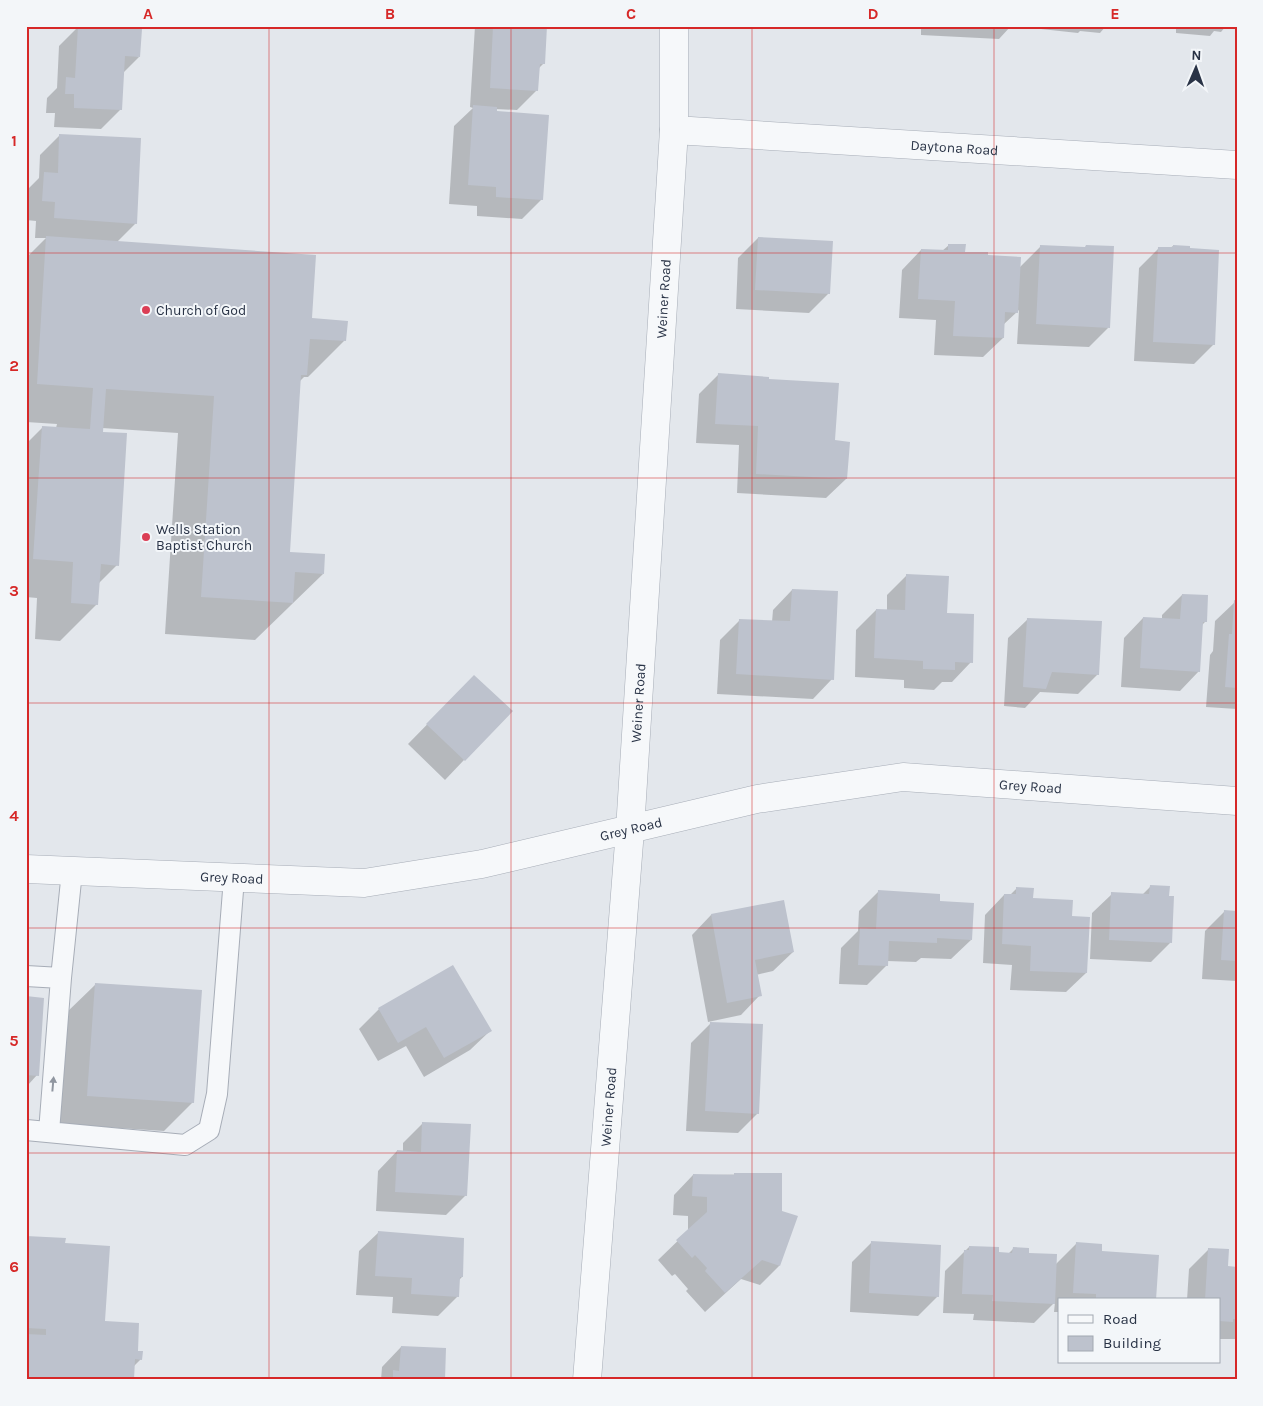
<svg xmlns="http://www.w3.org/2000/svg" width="1263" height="1406" viewBox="0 0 1263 1406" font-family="Karla,sans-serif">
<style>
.shadow{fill:#0003}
.building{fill:#bdc2cd}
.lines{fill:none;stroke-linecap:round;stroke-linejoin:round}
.lane-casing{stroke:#a7adb7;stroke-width:22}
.street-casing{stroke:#a7adb7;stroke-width:29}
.lane{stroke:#f6f8fa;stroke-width:20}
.street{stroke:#f6f8fa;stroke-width:28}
.oneway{fill:#9096a0}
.grid{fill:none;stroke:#d62828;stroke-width:1;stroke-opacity:0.55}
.poi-dot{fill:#db3e55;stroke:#f3f6f9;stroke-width:2}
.labels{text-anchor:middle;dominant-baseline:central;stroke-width:4;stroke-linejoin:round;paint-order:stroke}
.street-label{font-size:14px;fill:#293346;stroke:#f3f6f9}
.poi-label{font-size:14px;fill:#293346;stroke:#f3f6f9;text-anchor:start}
.neatline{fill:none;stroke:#d62828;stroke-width:2}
.grid-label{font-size:16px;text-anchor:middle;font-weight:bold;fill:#d62828}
</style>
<rect width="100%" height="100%" fill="#e3e7ec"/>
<!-- shadow -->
<path class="shadow" d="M 79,26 L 139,57 L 123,73 L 121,109 L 101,129 L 54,127 L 55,113 L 46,113 L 47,98 L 57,88 L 59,46 Z
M 475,26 L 546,26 L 544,63 L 538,69 L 537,90 L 517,110 L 495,109 L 542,199 L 522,219 L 477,216 L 477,206 L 449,204 L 454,126 L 473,108 L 470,107 Z
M 921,26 L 1011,26 L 999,39 L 921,35 Z
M 1041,26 L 1106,26 L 1100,33 L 1080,31 L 1078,33 L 1041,29 Z
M 1159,26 L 1226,26 L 1221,32 L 1214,31 L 1210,36 L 1176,33 L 1176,27 Z
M 60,135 L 136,223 L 117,242 L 310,319 L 345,340 L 308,377 L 304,377 L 300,381 L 288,553 L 323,574 L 255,640 L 165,634 L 178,433 L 102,428 L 117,565 L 98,584 L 97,604 L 60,641 L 35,639 L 37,598 L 26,597 L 26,444 L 42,428 L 56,428 L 57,424 L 26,422 L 26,258 L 46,238 L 35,238 L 36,221 L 26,220 L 26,191 L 39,178 L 40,155 Z
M 758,238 L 829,293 L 809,313 L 736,309 L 738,258 Z
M 949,245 L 964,253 L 987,256 L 1019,268 L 1041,246 L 1085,248 L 1108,328 L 1089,347 L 1017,344 L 1019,310 L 1003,325 L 1003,338 L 983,357 L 934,355 L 936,320 L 899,318 L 902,270 L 921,250 L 942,251 Z
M 1173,246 L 1189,249 L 1214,344 L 1194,364 L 1134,361 L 1139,268 L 1159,248 L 1170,248 Z
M 718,375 L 834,442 L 846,479 L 826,498 L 737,493 L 739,445 L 696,443 L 699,394 Z
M 907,575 L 946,615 L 971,662 L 952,682 L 942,682 L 934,690 L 904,688 L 904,680 L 855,677 L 856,630 L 876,610 L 887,610 L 887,595 Z
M 792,590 L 832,679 L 813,699 L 717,694 L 720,640 L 740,620 L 772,622 L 773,610 Z
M 1182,595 L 1205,622 L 1202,625 L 1199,671 L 1180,691 L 1121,687 L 1124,638 L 1143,618 L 1162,619 L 1162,615 Z
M 1237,601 L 1237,709 L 1206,707 L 1210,655 L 1213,651 L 1215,621 L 1235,602 Z
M 1028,619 L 1098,674 L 1078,694 L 1040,692 L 1025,708 L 1004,706 L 1008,638 Z
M 455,696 L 464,760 L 445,780 L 408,744 Z
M 1151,886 L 1168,897 L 1170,943 L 1151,962 L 1090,959 L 1092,913 L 1112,894 L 1142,895 Z
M 1017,888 L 1032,899 L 1071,917 L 1086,973 L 1066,992 L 1010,990 L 1012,965 L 983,963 L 985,915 L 1004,895 L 1010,895 Z
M 878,892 L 971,940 L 951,959 L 921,958 L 916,962 L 887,961 L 886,966 L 867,985 L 839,984 L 841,948 L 858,931 L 859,911 Z
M 783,901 L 793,952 L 773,971 L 756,975 L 760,995 L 741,1015 L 708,1022 L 692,935 L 711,915 Z
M 1224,912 L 1237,912 L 1237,981 L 1202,979 L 1205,931 Z
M 95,985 L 193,1102 L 164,1131 L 59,1124 L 66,1013 Z
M 26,998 L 37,1075 L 28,1085 L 26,1085 Z
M 379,1009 L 490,1031 L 470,1050 L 424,1077 L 406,1046 L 378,1061 L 359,1029 Z
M 711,1023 L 758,1113 L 738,1133 L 686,1131 L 691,1043 Z
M 423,1123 L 466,1195 L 446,1215 L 376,1211 L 378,1171 L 397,1151 L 403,1152 L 403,1143 Z
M 781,1174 L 779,1266 L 760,1285 L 741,1279 L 705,1312 L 686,1291 L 688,1289 L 675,1274 L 672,1276 L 658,1260 L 688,1231 L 688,1216 L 673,1215 L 674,1195 L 693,1175 Z
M 379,1232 L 462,1277 L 459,1280 L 458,1296 L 438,1316 L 392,1313 L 393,1297 L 356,1295 L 359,1251 Z
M 26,1237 L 64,1244 L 104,1322 L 137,1353 L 141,1359 L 134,1366 L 26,1380 Z
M 872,1242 L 938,1296 L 918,1316 L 850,1312 L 852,1262 Z
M 1077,1243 L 1101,1252 L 1155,1300 L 1059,1300 L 1059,1312 L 1054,1312 L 1055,1302 L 1034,1323 L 973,1320 L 974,1314 L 943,1313 L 945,1271 L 969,1247 L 997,1253 L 1008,1254 L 1013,1249 L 1055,1265 Z
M 1209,1249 L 1227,1267 L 1237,1268 L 1237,1339 L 1219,1339 L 1219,1300 L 1187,1300 L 1189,1269 Z
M 401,1347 L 444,1380 L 381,1380 L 382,1367 Z"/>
<!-- building -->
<path class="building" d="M 78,26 L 142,29 L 140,57 L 125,56 L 122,110 L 74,108 L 74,94 L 65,94 L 66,77 L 75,78 Z
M 493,26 L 547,26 L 545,64 L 540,64 L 538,91 L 490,88 Z
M 473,105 L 497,107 L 497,111 L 549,115 L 543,200 L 496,197 L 496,187 L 468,185 Z
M 59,134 L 141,138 L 137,224 L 54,218 L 55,202 L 42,201 L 44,172 L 58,173 Z
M 46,236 L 316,255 L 312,318 L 348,321 L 346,341 L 310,339 L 307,375 L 301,375 L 290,552 L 325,554 L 324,574 L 295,572 L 293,603 L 201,597 L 214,396 L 106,389 L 103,432 L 127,433 L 119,566 L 101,564 L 98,605 L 71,603 L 73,562 L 33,559 L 42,426 L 90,429 L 93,388 L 37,384 Z
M 758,237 L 833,241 L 830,294 L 755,290 Z
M 948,244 L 966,244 L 965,252 L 988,252 L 988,255 L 1021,257 L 1018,313 L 1005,312 L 1004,338 L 953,336 L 955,301 L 918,299 L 921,249 L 948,250 Z
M 1040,245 L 1085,247 L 1086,245 L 1114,246 L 1110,328 L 1036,324 Z
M 1173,245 L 1190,246 L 1190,248 L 1219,250 L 1215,345 L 1153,342 L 1158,247 L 1173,247 Z
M 718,373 L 769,377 L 769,379 L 839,383 L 835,440 L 850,442 L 847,479 L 756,474 L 758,426 L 715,424 Z
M 906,574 L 949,576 L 947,613 L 974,614 L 973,663 L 955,662 L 955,670 L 923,669 L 923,661 L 874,658 L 876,609 L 905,610 Z
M 792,589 L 838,591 L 834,680 L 736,674 L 739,619 L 790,621 Z
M 1182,594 L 1208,595 L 1207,622 L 1203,622 L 1200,672 L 1140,668 L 1143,617 L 1180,619 Z
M 1234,600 L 1237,601 L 1237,688 L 1225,687 L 1229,634 L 1232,634 Z
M 1027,618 L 1102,621 L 1099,675 L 1052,672 L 1046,689 L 1023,687 Z
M 474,675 L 513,711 L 465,761 L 426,724 Z
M 1150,885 L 1170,886 L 1169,896 L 1174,896 L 1172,943 L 1109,940 L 1111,892 L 1149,894 Z
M 1016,887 L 1034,888 L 1033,898 L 1073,900 L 1072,916 L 1090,917 L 1087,973 L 1030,971 L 1031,946 L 1002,944 L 1004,894 L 1016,894 Z
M 878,890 L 940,894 L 940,901 L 974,903 L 972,940 L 937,938 L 937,943 L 889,941 L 888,966 L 858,965 L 860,928 L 876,929 Z
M 784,900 L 794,952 L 755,960 L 762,996 L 727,1003 L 711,914 Z
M 1224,910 L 1237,911 L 1237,961 L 1221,960 Z
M 453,965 L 492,1031 L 444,1058 L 426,1027 L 398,1043 L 378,1008 Z
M 95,983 L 202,990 L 194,1103 L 87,1096 Z
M 26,996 L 44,998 L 39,1076 L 26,1075 Z
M 710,1022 L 763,1024 L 759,1114 L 705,1111 Z
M 422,1122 L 471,1124 L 467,1196 L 395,1192 L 397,1150 L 421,1152 Z
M 734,1173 L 782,1173 L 782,1211 L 798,1216 L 780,1266 L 762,1260 L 725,1293 L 705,1271 L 707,1268 L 695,1255 L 692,1258 L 676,1240 L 707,1212 L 707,1197 L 692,1196 L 693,1174 L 734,1175 Z
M 378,1231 L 464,1238 L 463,1277 L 460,1277 L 459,1297 L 411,1294 L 412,1278 L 375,1276 Z
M 26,1236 L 66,1238 L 65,1243 L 110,1246 L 105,1321 L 139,1323 L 138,1351 L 143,1351 L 142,1360 L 135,1359 L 134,1380 L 26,1380 L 26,1334 L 46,1335 L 46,1329 L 26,1328 Z
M 871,1241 L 941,1245 L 939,1297 L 869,1293 Z
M 1076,1242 L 1102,1244 L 1102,1251 L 1159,1255 L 1156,1300 L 1096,1298 L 1096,1294 L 1073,1293 Z
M 969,1246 L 999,1247 L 999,1252 L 1012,1253 L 1013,1247 L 1029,1248 L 1029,1253 L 1057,1254 L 1055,1304 L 992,1301 L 993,1295 L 962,1294 L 964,1250 L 969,1250 Z
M 1208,1248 L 1229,1249 L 1228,1266 L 1237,1267 L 1237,1319 L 1233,1319 L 1233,1322 L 1219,1321 L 1219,1300 L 1205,1300 Z
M 401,1346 L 446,1348 L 445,1380 L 393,1380 L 393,1370 L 399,1371 Z"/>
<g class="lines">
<!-- lane casing -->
<g class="lane-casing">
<path id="lane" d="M 26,976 L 61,978 L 72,871
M 26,1130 L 185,1145 L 209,1130 L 217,1094 L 234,878
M 49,1132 L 61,978"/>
</g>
<!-- street casing -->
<g class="street-casing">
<g id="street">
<path id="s1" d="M 674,130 L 1237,165"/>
<path id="s2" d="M 26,869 L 364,883 L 482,864 L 757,799 L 903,777 L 1237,801"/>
<path id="s3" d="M 587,1380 L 630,830 L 674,130 L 674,26"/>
</g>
</g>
<!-- lane -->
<use href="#lane" class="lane"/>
<!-- street -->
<use href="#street" class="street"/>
</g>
<!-- one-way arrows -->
<defs><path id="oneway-solid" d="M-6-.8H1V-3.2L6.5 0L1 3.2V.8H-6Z" transform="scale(1.25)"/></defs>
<use class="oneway" href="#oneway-solid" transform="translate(53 1084) rotate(-85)"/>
<!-- grid -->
<path class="grid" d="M 269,26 L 269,1380M 511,26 L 511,1380M 752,26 L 752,1380M 994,26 L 994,1380M 26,253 L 1237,253M 26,478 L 1237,478M 26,703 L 1237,703M 26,928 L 1237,928M 26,1153 L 1237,1153"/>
<!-- markers -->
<g class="poi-dot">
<circle cx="146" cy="310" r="5"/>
<circle cx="146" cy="537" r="5"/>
</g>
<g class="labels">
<!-- street labels -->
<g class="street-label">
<text stroke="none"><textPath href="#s1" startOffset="281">Daytona Road</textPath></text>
<text stroke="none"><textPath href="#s3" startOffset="1084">Weiner Road</textPath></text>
<text stroke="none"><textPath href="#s3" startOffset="679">Weiner Road</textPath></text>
<text stroke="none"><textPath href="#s2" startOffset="1016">Grey Road</textPath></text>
<text stroke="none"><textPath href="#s2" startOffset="611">Grey Road</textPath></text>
<text stroke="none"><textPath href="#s2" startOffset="206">Grey Road</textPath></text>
<text stroke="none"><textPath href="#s3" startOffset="274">Weiner Road</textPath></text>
</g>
<!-- poi labels -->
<g class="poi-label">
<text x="156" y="310">Church of God</text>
<text x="156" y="529">Wells Station<tspan x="156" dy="16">Baptist Church</tspan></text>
</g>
</g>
<!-- border -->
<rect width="1263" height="1406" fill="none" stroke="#f3f6f9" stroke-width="55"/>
<!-- legend -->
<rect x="1058" y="1298" width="162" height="65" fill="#f3f6f9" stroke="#a2a8b1"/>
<rect x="1068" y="1315" width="25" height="8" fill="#f6f8fa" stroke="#a2a8b1"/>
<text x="1103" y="1324" font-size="15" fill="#293346">Road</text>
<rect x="1068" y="1336" width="25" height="15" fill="#bdc2cd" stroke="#a2a8b1"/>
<text x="1103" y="1348" font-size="15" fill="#293346">Building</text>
<!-- north arrow -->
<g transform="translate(1196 68) rotate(2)" stroke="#f3f6f9" stroke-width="4" paint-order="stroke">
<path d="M0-4L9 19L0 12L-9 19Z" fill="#293346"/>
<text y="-8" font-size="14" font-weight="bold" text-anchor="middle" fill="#293346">N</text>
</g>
<rect x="28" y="28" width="1208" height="1350" class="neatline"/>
<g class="grid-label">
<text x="148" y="19">A</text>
<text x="390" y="19">B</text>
<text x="631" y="19">C</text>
<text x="873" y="19">D</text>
<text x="1115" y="19">E</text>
<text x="14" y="146">1</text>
<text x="14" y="371">2</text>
<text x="14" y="596">3</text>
<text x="14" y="821">4</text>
<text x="14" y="1046">5</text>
<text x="14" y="1272">6</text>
</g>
</svg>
